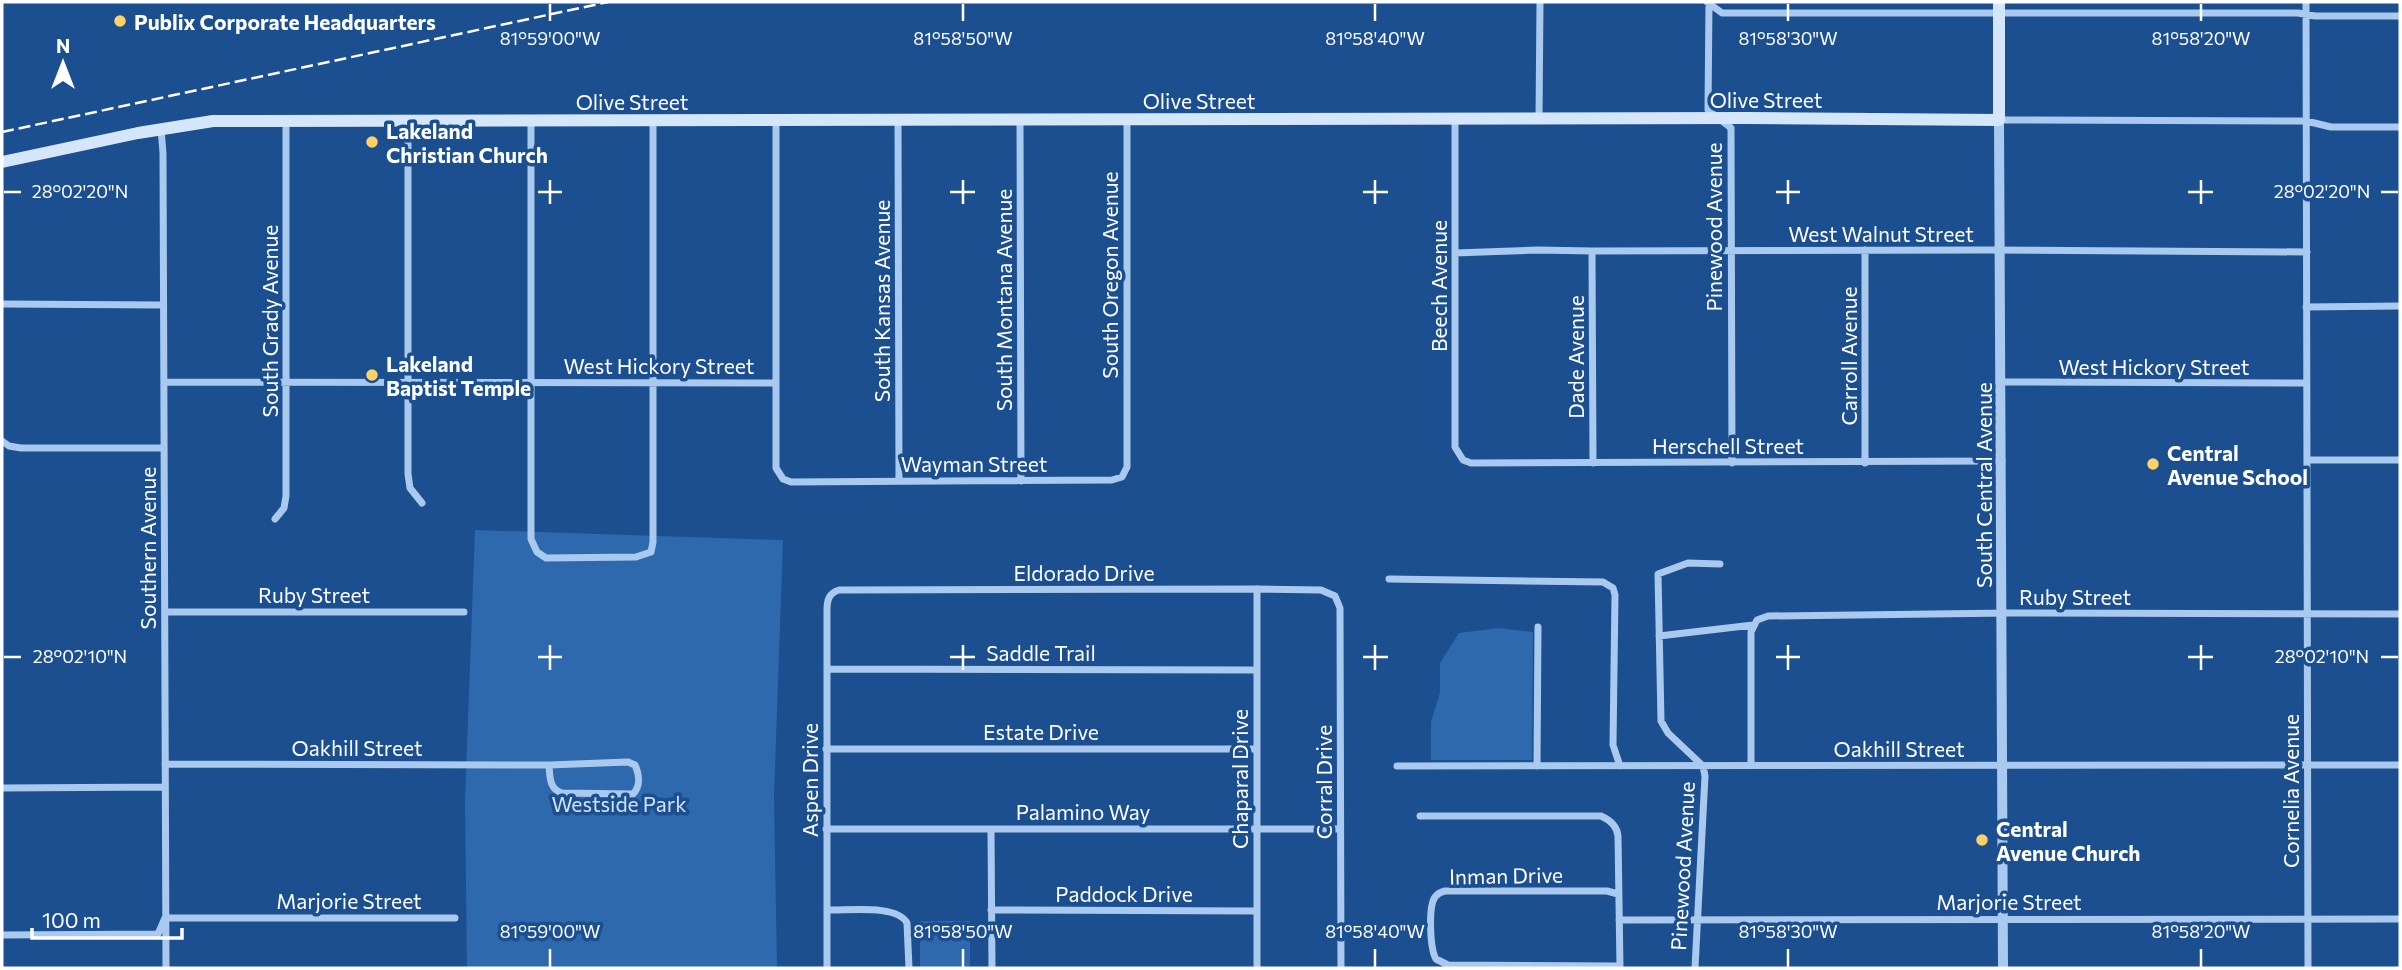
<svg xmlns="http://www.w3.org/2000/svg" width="2402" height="970" viewBox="0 0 2402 970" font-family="Commissioner,sans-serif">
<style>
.green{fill:#2e69ad}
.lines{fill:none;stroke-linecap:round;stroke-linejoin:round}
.minor{stroke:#a9c9ee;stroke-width:7}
.tertiary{stroke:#a9c9ee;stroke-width:10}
.secondary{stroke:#d6e6fa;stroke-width:12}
.rail{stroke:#fff;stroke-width:2.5;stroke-dasharray:12 5;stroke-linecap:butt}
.ticks{fill:none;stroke:#fff;stroke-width:2.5}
.poi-dot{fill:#ffd166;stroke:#1b4f8f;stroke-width:2.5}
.labels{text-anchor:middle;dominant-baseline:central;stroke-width:7;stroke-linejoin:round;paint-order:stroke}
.poi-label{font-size:21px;font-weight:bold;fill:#fff;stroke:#1b4f8f;text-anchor:start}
.street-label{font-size:21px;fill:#fff;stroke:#1b4f8f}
.park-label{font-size:21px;fill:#cfe3fa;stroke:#1b4f8f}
.ticks-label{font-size:18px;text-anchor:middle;fill:#fff;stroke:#1b4f8f;stroke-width:7;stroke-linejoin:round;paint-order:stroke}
</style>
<rect width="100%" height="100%" fill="#1b4f8f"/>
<!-- green -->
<path class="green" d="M 475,530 L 783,540 L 774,796 L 777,968 L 467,968 L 465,801 Z
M 1499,628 L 1533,632 L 1532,760 L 1431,760 L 1431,722 L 1440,692 L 1440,663 L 1459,633 Z
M 920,921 L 970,921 L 970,968 L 920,968 Z"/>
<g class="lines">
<!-- minor -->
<path class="minor" d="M 1707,2 L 1722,13 L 2298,13 L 2315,16 L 2400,16
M 1709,2 L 1708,110 L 1731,128 L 1732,463
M 2306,2 L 2308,968
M 776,119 L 776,468 L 783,479 L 791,482 L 1112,480 L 1122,477 L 1127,467 L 1127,120
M 1020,119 L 1021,481
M 1455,119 L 1455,447 L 1463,460 L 1471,463 L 2002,461
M 1539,119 L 1540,2
M 408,120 L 408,474 L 410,488 L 422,503
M 531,120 L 531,539 L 537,552 L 546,558 L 636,557 L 651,552 L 653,542 L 653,120
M 898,120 L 899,481
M 1999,120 L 2306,121 L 2331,127 L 2400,127
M 161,129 L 163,153 L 166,968
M 1865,250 L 1865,463
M 1592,251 L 1593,463
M 1455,253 L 1537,250 L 1592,251 L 1986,250 L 2307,252
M 2,304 L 163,305
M 2306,307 L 2400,306
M 164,382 L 776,383
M 2002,382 L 2306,383
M 2,441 L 9,446 L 21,448 L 164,448
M 2307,460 L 2400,460
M 275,519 L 284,508 L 286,496 L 286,120
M 1389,579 L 1603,582 L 1613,588 L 1615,595 L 1613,745 L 1620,766
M 1257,589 L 1257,968
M 165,612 L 464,612
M 1659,636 L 1753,625
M 827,669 L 1256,670
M 826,749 L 1256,749
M 165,764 L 549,765 L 628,762 L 635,765 C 639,774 641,786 633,794 L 562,793 C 549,789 550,777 549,765
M 1751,765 L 1751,632 L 1757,620 L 1768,616 L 2010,613 L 2400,614
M 1397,766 L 2400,765
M 1537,766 L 1538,627
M 2,788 L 165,787
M 1420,816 L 1601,816 C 1610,820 1617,826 1618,836 L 1620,968
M 826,829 L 1340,829
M 991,829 L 992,968
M 1618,894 L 1607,891 L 1445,891 C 1441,892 1438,893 1435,897 C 1428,907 1430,949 1436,959 L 1448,965 L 1620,966
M 827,910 C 847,911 897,904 907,923 L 909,968
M 991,910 L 1257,911
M 1619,920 L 2400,919
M 2,935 L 158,934 L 165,918 L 455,918
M 827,968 L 827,610 C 827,600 829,593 839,590 L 1257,589 L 1321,590 L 1335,596 L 1340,608 L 1341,968
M 1695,968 L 1705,776 L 1703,766 L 1668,733 L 1661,721 L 1658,574 L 1688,563 L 1720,564"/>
<!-- tertiary -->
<path class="tertiary" d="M 1999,120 L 2003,968"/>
<!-- secondary -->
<path class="secondary" d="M 2,162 L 138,133 L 213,121 L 1747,118 L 1999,120 L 1999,2"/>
<!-- rail -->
<path class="rail" d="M 2,132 L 608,2"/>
</g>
<!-- ticks -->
<path class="ticks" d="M 550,4 L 550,21M 963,4 L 963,21M 1375,4 L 1375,21M 1788,4 L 1788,21M 2201,4 L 2201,21M 550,180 L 550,204M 963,180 L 963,204M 1375,180 L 1375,204M 1788,180 L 1788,204M 2201,180 L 2201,204M 4,192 L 21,192M 538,192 L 562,192M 950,192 L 975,192M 1363,192 L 1388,192M 1776,192 L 1800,192M 2188,192 L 2213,192M 2381,192 L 2398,192M 550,645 L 550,670M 963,645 L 963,670M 1375,645 L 1375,670M 1788,645 L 1788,670M 2201,645 L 2201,670M 4,657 L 21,657M 538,657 L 562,657M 950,657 L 975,657M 1363,657 L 1388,657M 1776,657 L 1800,657M 2188,657 L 2213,657M 2381,657 L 2398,657M 550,949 L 550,967M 963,949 L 963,967M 1375,949 L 1375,967M 1788,949 L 1788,967M 2201,949 L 2201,967"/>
<!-- markers -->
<g class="poi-dot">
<circle cx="120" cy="21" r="7"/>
<circle cx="372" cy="142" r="7"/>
<circle cx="372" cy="375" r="7"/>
<circle cx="2153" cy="464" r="7"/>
<circle cx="1982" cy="840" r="7"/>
</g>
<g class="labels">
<!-- poi labels -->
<g class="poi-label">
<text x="134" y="21">Publix Corporate Headquarters</text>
<text x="386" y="130">Lakeland<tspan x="386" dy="24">Christian Church</tspan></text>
<text x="386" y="363">Lakeland<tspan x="386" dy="24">Baptist Temple</tspan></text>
<text x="2167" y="452">Central<tspan x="2167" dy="24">Avenue School</tspan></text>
<text x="1996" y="828">Central<tspan x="1996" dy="24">Avenue Church</tspan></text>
</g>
<!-- street labels -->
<g class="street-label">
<text x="1766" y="99">Olive Street</text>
<text x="1199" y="100">Olive Street</text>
<text x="632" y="101">Olive Street</text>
<text transform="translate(1713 227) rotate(-90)">Pinewood Avenue</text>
<text x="1881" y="233">West Walnut Street</text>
<text transform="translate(1109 275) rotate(-90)">South Oregon Avenue</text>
<text transform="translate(1438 286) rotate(-90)">Beech Avenue</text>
<text transform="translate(1003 300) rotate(-90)">South Montana Avenue</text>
<text transform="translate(881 301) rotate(-90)">South Kansas Avenue</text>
<text transform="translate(269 321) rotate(-90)">South Grady Avenue</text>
<text transform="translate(1848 356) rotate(-90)">Carroll Avenue</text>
<text transform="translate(1575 357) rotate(-90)">Dade Avenue</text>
<text x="659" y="365">West Hickory Street</text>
<text x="2154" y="366">West Hickory Street</text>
<text x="1728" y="445">Herschell Street</text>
<text x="974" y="463">Wayman Street</text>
<text transform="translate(1983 485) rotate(-90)">South Central Avenue</text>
<text transform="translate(147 548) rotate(-90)">Southern Avenue</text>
<text x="1084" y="572">Eldorado Drive</text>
<text x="314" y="594">Ruby Street</text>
<text x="2075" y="596">Ruby Street</text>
<text x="1041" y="652">Saddle Trail</text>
<text x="1041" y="731">Estate Drive</text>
<text x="357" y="747">Oakhill Street</text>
<text x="1899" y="748">Oakhill Street</text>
<text transform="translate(1239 779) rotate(-90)">Chaparal Drive</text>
<text transform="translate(809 780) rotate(-90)">Aspen Drive</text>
<text transform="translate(1323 782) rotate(-90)">Corral Drive</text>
<text transform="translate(2290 791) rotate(-90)">Cornelia Avenue</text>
<text x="1083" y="811">Palamino Way</text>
<text transform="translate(1682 866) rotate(-87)">Pinewood Avenue</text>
<text transform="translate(1506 875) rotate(-1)">Inman Drive</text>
<text x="1124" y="893">Paddock Drive</text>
<text x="349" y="900">Marjorie Street</text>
<text x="2009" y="901">Marjorie Street</text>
</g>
<!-- park labels -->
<g class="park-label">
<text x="619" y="803">Westside Park</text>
</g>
</g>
<g class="ticks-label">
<text x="550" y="45">81°59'00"W</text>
<text x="963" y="45">81°58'50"W</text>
<text x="1375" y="45">81°58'40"W</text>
<text x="1788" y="45">81°58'30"W</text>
<text x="2201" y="45">81°58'20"W</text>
<text x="80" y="198">28°02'20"N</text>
<text x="2322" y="198">28°02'20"N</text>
<text x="80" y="663">28°02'10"N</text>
<text x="2322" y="663">28°02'10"N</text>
<text x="550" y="938">81°59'00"W</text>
<text x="963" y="938">81°58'50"W</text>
<text x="1375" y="938">81°58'40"W</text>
<text x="1788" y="938">81°58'30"W</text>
<text x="2201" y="938">81°58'20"W</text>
</g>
<!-- border -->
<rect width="2402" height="970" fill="none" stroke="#ffffff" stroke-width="7"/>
<!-- north arrow -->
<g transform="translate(63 63)" stroke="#1b4f8f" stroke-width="5" paint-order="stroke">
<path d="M0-5L12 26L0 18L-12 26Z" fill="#ffffff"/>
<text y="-10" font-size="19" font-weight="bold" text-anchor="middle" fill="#ffffff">N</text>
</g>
<!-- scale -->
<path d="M32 928v10h150v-10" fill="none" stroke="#ffffff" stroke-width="3.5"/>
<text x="42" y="928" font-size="21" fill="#ffffff" stroke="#1b4f8f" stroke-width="5" paint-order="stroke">100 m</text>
</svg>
